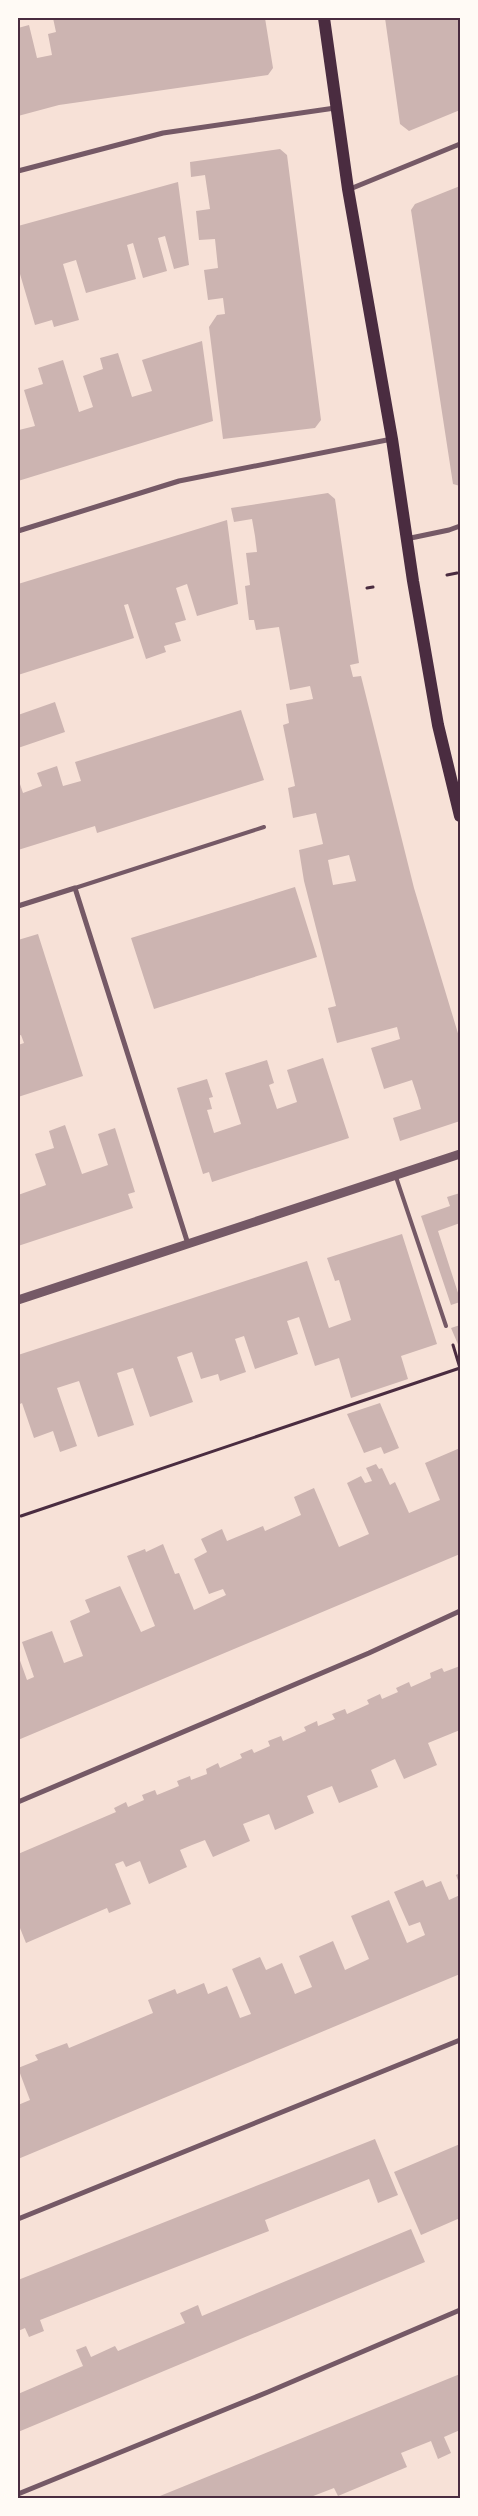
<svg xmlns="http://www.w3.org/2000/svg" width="478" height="2516" viewBox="0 0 478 2516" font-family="Montserrat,sans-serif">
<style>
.building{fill:#ccb4b1;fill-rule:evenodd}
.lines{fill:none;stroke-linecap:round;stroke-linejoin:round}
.path{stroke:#4a2c40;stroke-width:3}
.service{stroke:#755966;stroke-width:4}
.minor{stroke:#755966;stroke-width:5}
.tertiary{stroke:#755966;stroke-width:9}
.primary{stroke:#4a2c40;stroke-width:12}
.neatline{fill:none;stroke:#4a2c40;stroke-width:2}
</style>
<rect width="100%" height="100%" fill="#f7e1d7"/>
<!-- building -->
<path class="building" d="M 53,18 L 265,18 L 273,68 L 268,75 L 59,105 L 18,116 L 18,28 L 29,25 L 37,58 L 52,55 L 48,34 L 56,32 Z
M 385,18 L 460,18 L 460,110 L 409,131 L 400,124 Z
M 280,149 L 287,155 L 321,420 L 315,428 L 223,439 L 209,327 L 217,315 L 225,314 L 223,298 L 208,300 L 204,270 L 218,268 L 215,239 L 199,240 L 196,211 L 210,209 L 205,175 L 191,177 L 190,162 Z
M 178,182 L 189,265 L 174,269 L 165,236 L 158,238 L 167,271 L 143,278 L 133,243 L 127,245 L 136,279 L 86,293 L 76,260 L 63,264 L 79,320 L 54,327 L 52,320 L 35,325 L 20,274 L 18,275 L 18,226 Z
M 460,186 L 460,486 L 453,484 L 411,210 L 415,204 Z
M 202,341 L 213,421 L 18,481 L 18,426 L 19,430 L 35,426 L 24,390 L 43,384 L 38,368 L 63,360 L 79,412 L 93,407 L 83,376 L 103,369 L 100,358 L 118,353 L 132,397 L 152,391 L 142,360 Z
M 328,493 L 335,499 L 359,663 L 350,665 L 353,677 L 361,676 L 414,888 L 460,1040 L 460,1121 L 400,1141 L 393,1118 L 421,1109 L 418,1098 L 412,1080 L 384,1089 L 371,1048 L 400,1039 L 397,1027 L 337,1043 L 328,1008 L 336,1006 L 304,881 L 299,850 L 323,844 L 316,813 L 293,818 L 288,788 L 295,786 L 283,725 L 289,723 L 286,704 L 313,699 L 310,686 L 290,690 L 279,627 L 256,630 L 254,620 L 249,620 L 245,586 L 250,585 L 246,553 L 257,552 L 255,536 L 252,519 L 234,522 L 231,508 ZM 349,855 L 356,881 L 333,885 L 328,860 Z
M 227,520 L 238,604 L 197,616 L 187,584 L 176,588 L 186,620 L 175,623 L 181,641 L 164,646 L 166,652 L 146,659 L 128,604 L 124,605 L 134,638 L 18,675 L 18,584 Z
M 55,702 L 65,732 L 18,748 L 18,715 Z
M 241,710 L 264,780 L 97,833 L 95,826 L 18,850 L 18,778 L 23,793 L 42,786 L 37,773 L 57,766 L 63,786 L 81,781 L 75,762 Z
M 295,887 L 317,957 L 154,1009 L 131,938 Z
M 38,934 L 83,1076 L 18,1097 L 18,1045 L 24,1043 L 21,1035 L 18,1036 L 18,940 Z
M 323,1058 L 349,1138 L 212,1182 L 209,1172 L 203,1174 L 177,1088 L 207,1079 L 213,1097 L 209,1098 L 212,1109 L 207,1110 L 214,1133 L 241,1124 L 225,1073 L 267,1060 L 274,1083 L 269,1085 L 277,1109 L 297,1102 L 287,1070 Z
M 65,1125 L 82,1174 L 108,1165 L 98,1134 L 115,1128 L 135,1192 L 128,1194 L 133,1208 L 18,1246 L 18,1195 L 46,1185 L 35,1154 L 54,1148 L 49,1131 Z
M 460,1193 L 460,1223 L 438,1231 L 460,1299 L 460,1302 L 451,1305 L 421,1216 L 450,1206 L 447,1197 Z
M 402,1234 L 437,1344 L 401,1356 L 408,1379 L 351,1398 L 339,1358 L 315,1366 L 299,1317 L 287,1321 L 298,1354 L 255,1369 L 244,1336 L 235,1339 L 246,1372 L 220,1381 L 218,1374 L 201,1379 L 192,1352 L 177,1357 L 193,1402 L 150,1417 L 133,1368 L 117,1373 L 134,1425 L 98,1437 L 79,1381 L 57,1388 L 77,1446 L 60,1452 L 53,1431 L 34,1438 L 22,1403 L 18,1405 L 18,1355 L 307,1261 L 329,1328 L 351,1320 L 339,1280 L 335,1281 L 327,1258 Z
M 460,1325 L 460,1349 L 451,1328 Z
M 380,1403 L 399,1448 L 384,1454 L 381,1447 L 364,1453 L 347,1414 Z
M 460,1448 L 460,1554 L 18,1740 L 18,1655 L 27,1680 L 34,1677 L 22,1642 L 52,1631 L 64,1663 L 83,1656 L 70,1621 L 90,1612 L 85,1600 L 120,1586 L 141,1632 L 155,1626 L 127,1556 L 145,1549 L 146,1552 L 163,1544 L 175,1574 L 179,1573 L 194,1610 L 226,1595 L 223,1589 L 209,1594 L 194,1559 L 207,1552 L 201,1539 L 222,1529 L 227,1541 L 263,1526 L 265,1531 L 301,1515 L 294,1497 L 314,1488 L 339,1547 L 369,1534 L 347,1483 L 361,1476 L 365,1483 L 372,1481 L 366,1468 L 376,1464 L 379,1469 L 382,1468 L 390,1485 L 395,1482 L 409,1513 L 440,1500 L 425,1463 Z
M 460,1659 L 460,1730 L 428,1743 L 437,1765 L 404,1779 L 395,1759 L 371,1770 L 378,1787 L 339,1803 L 332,1786 L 319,1791 L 307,1796 L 314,1813 L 275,1830 L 269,1814 L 243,1824 L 250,1841 L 213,1857 L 205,1840 L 192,1845 L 180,1850 L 187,1867 L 149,1884 L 140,1861 L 126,1867 L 123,1861 L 115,1864 L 131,1904 L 109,1913 L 107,1908 L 26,1943 L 18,1923 L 18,1854 L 116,1812 L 114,1808 L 126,1802 L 128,1807 L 144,1800 L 142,1795 L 155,1790 L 157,1795 L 179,1786 L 177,1781 L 190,1776 L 191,1780 L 207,1774 L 206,1769 L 218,1763 L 220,1768 L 242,1758 L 240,1754 L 252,1749 L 254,1753 L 270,1746 L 268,1741 L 281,1736 L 283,1741 L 306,1731 L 304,1727 L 317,1721 L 318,1726 L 335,1719 L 332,1714 L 345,1709 L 347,1714 L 369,1704 L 367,1700 L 380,1694 L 382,1699 L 398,1692 L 396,1688 L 409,1682 L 411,1687 L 431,1678 L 430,1673 L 442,1668 L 444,1672 L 460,1666 L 458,1660 Z
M 460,1873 L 460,1886 L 456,1875 Z
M 423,1880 L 426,1887 L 441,1881 L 449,1900 L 460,1895 L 460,1974 L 18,2159 L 18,2105 L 30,2100 L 18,2068 L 38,2060 L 35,2055 L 67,2043 L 69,2048 L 153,2013 L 148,2000 L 175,1989 L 177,1994 L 204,1983 L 208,1994 L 227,1986 L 240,2018 L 251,2014 L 232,1969 L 260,1957 L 266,1970 L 282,1963 L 295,1994 L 312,1987 L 299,1956 L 333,1941 L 345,1970 L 369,1959 L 351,1916 L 389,1900 L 407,1943 L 425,1935 L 420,1922 L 409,1926 L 394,1892 Z
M 375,2139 L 398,2195 L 378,2203 L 369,2179 L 265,2220 L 269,2231 L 40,2320 L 44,2331 L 29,2337 L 25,2328 L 18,2331 L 18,2280 Z
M 460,2144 L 460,2218 L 421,2235 L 394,2172 Z
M 411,2229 L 425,2262 L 18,2432 L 18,2394 L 83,2366 L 76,2350 L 86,2346 L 91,2357 L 115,2346 L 118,2351 L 185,2323 L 180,2313 L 198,2305 L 202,2316 Z
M 460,2374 L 460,2430 L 444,2437 L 451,2453 L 438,2459 L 431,2441 L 401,2453 L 407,2467 L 338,2496 L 334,2488 L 308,2498 L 155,2498 Z"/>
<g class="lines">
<!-- path -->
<path class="path" d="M 447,575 L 457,573
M 367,588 L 373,587
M 453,1345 L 460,1368
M 21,1516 L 460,1368"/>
<!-- service -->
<path class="service" d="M 75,888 L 264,827
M 396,1177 L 446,1326"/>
<!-- minor -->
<path class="minor" d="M 18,171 L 163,133 L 335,108
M 350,189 L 460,144
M 18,531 L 179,481 L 392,439
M 406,539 L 449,530 L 460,526
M 18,906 L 75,888 L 188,1244
M 18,1802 L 369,1653 L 460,1611
M 18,2219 L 460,2040
M 18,2494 L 268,2392 L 460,2310"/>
<!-- tertiary -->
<path class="tertiary" d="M 18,1300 L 460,1154"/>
<!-- primary -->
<path class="primary" d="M 324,18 L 348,189 L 392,439 L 413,581 L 438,725 L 460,816"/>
</g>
<!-- border -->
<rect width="478" height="2516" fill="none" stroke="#fffaf5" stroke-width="38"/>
<rect x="19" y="19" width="440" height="2478" class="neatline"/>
</svg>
